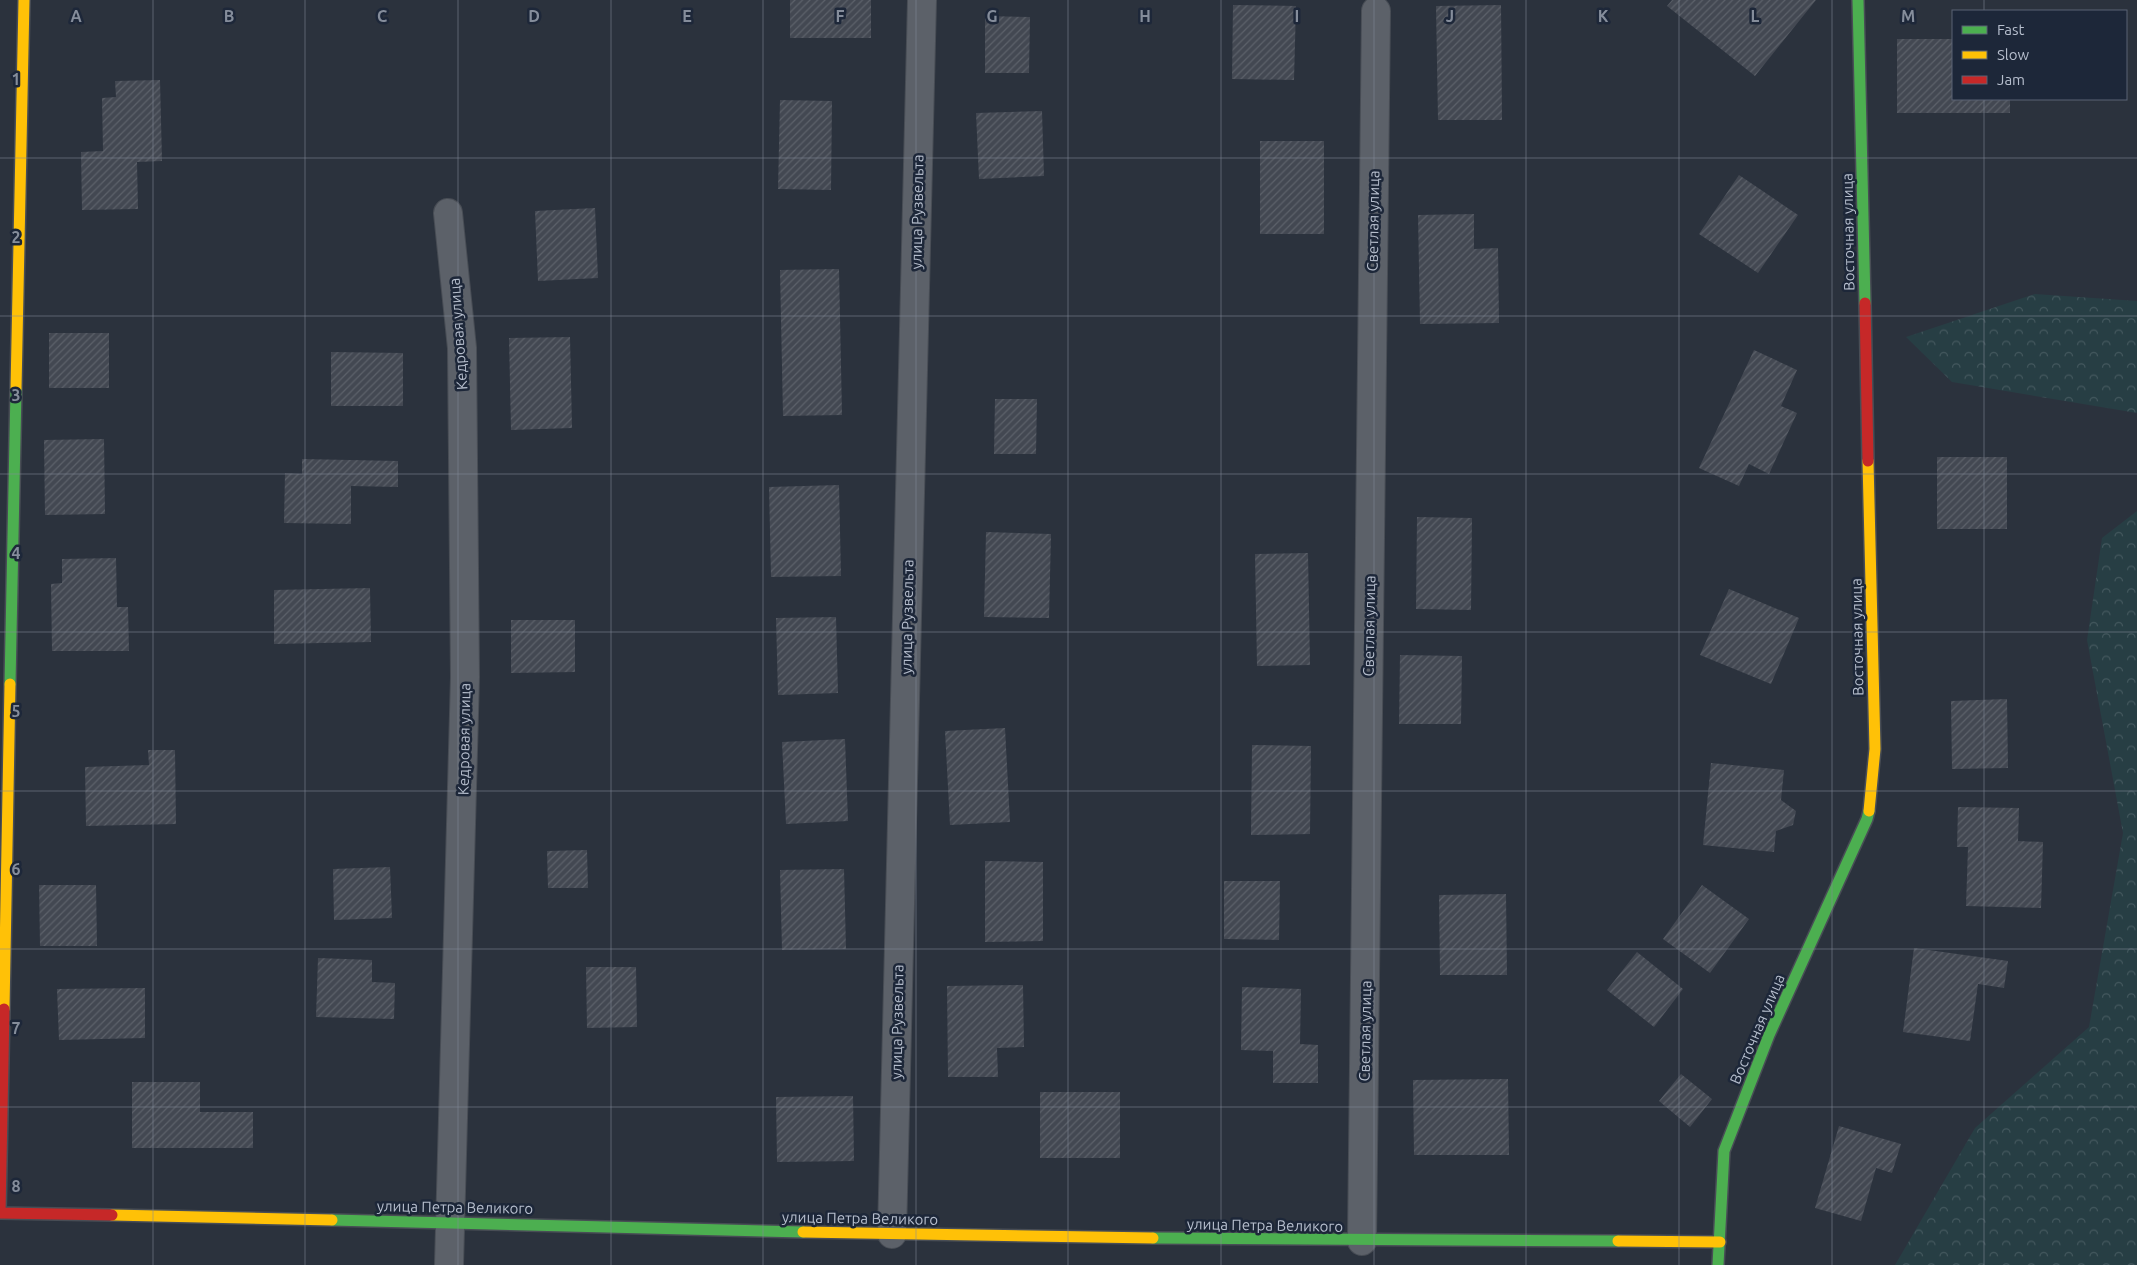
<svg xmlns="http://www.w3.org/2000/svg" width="2137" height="1265" viewBox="0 0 2137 1265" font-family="Ubuntu,sans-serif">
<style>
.forest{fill:url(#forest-crowns)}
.building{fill:url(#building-hatch)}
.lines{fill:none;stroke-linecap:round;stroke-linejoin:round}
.street-casing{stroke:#484d55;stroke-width:30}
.fast-casing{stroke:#484d55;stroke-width:14}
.slow-casing{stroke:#484d55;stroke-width:14}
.jam-casing{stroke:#484d55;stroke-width:14}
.street{stroke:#5c6169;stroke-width:28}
.fast{stroke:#4caf50;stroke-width:11}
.slow{stroke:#ffc107;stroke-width:11}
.jam{stroke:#c62828;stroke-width:11}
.grid{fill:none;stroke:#858d9b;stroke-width:1;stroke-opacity:0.55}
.labels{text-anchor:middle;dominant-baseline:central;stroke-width:5;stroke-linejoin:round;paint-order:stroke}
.street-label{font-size:15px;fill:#b6becd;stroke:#1d2739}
.grid-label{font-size:16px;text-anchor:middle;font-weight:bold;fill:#858d9b;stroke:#1d2739;stroke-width:5;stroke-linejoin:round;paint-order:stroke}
</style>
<defs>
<pattern id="forest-crowns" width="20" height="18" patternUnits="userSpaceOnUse" patternTransform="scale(1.25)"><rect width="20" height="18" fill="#273e44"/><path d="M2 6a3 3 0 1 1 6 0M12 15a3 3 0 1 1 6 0" fill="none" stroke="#44585e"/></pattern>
<pattern id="building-hatch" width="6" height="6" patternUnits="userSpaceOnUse" patternTransform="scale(1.25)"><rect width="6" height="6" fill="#434852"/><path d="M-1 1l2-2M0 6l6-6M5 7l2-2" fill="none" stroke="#5c616a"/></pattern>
</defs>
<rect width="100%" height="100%" fill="#2b323d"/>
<!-- forest -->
<path class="forest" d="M 2035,294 L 2137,301 L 2137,413 L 1952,382 L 1906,337 Z
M 2137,511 L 2137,1265 L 1895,1265 L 1975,1128 L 2089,1027 L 2123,833 L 2087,640 L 2102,538 Z"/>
<!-- building -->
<path class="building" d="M 790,0 L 871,0 L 871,38 L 790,38 Z
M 1672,0 L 1816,0 L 1755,76 L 1667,6 Z
M 1233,5 L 1296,6 L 1294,80 L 1232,79 Z
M 1501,5 L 1502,120 L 1438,120 L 1436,6 Z
M 985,16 L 1030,17 L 1029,73 L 985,73 Z
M 1897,39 L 1953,39 L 1953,99 L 2010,99 L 2010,113 L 1897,113 Z
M 160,80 L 162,161 L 137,162 L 138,209 L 82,210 L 81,152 L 103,151 L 102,98 L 116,97 L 115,81 Z
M 780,100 L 832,101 L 831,190 L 778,189 Z
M 1042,111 L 1044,176 L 979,179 L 976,113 Z
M 1260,141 L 1324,141 L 1324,234 L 1260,234 Z
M 1739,175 L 1798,215 L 1758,273 L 1699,234 Z
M 595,208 L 598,278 L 538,281 L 535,211 Z
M 1474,214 L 1474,249 L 1498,248 L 1499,323 L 1420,324 L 1418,215 Z
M 839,269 L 842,415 L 783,416 L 780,270 Z
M 49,333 L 109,333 L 109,388 L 49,388 Z
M 570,337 L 572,428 L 511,430 L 509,338 Z
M 1754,350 L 1797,370 L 1781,406 L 1797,413 L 1769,474 L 1749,464 L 1739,486 L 1699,468 Z
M 331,352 L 403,353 L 403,406 L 331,406 Z
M 995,399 L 1037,399 L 1036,454 L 994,454 Z
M 104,439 L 105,514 L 45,515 L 44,440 Z
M 1937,457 L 2007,457 L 2007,529 L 1937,529 Z
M 302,459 L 398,461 L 398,487 L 351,486 L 351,524 L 284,523 L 285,473 L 302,474 Z
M 839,485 L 841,576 L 771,577 L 769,487 Z
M 1417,517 L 1472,518 L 1471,610 L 1416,609 Z
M 986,532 L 1051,534 L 1049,618 L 984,617 Z
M 1308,553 L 1310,665 L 1257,666 L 1255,554 Z
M 116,558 L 117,607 L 128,607 L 129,651 L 52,651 L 51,584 L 62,583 L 62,559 Z
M 370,588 L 371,642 L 274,644 L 274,590 Z
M 1729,589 L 1799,618 L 1771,684 L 1700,655 Z
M 836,617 L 838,693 L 778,695 L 776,618 Z
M 511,620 L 575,620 L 575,672 L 511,673 Z
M 1400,655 L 1462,656 L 1461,724 L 1399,724 Z
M 2007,699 L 2008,768 L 1952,769 L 1951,701 Z
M 1005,728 L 1010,822 L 950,825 L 945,731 Z
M 845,739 L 848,821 L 786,824 L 782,742 Z
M 1252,745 L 1311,746 L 1310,834 L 1251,835 Z
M 148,750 L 175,750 L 176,824 L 86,826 L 85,767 L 149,765 Z
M 1711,763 L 1784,770 L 1781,800 L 1796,811 L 1793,825 L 1776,831 L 1774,852 L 1703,845 Z
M 1958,807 L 2019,808 L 2018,841 L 2043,842 L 2041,908 L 1966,906 L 1968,847 L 1957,847 Z
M 587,850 L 588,888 L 548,888 L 547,851 Z
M 985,861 L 1043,862 L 1043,941 L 985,942 Z
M 390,867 L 392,918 L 334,920 L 333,869 Z
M 844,869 L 846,949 L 782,950 L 780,870 Z
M 1224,881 L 1280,881 L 1279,940 L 1224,939 Z
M 39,885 L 96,885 L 97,946 L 40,946 Z
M 1702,885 L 1749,919 L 1710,973 L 1663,939 Z
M 1506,894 L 1507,975 L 1440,975 L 1439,895 Z
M 1914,948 L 2008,961 L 2004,988 L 1978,984 L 1970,1041 L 1903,1032 Z
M 1637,952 L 1683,989 L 1654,1027 L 1607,990 Z
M 318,958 L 372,960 L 372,982 L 395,983 L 394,1019 L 316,1017 Z
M 586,967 L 636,967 L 637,1027 L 587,1028 Z
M 1023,985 L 1024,1047 L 997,1048 L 998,1077 L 948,1077 L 947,986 Z
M 1242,987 L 1301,989 L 1300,1044 L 1318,1045 L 1318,1083 L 1273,1083 L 1273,1051 L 1241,1050 Z
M 145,988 L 145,1038 L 59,1040 L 57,989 Z
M 1681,1074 L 1712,1099 L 1690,1127 L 1659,1101 Z
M 1508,1079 L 1509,1155 L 1414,1155 L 1413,1080 Z
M 132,1082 L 200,1082 L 200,1112 L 253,1112 L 253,1148 L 132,1148 Z
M 1040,1092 L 1120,1092 L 1120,1158 L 1040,1158 Z
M 853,1096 L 854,1161 L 777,1162 L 776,1097 Z
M 1839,1126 L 1901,1144 L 1892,1173 L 1876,1168 L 1861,1221 L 1815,1208 Z"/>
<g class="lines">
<!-- street casing -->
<g class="street-casing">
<path id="street" d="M 448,213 L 462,348 L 465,677 L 449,1265
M 892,1234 L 922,0
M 1362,1241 L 1376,11"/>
</g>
<!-- fast casing -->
<g class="fast-casing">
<path id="fast" d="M 1858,0 L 1865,303
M 10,684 L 16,389
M 332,1220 L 803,1232
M 1153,1238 L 1618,1241
M 1718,1265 L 1724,1151 L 1769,1035 L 1867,819 L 1869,811"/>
</g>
<!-- slow casing -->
<g class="slow-casing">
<path id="slow" d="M 16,389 L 24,0
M 1868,461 L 1875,749 L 1869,811
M 4,1009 L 10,684
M 112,1215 L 332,1220
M 803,1232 L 1153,1238
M 1618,1241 L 1720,1242"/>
</g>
<!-- jam casing -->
<g class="jam-casing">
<path id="jam" d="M 1865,303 L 1868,461
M 4,1009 L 0,1213 L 112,1215"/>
</g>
<!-- street -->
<use href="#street" class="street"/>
<!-- fast -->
<use href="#fast" class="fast"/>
<!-- slow -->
<use href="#slow" class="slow"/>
<!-- jam -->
<use href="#jam" class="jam"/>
</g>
<!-- grid -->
<path class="grid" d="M 153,0 L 153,1265M 305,0 L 305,1265M 458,0 L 458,1265M 611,0 L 611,1265M 763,0 L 763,1265M 916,0 L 916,1265M 1068,0 L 1068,1265M 1221,0 L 1221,1265M 1374,0 L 1374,1265M 1526,0 L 1526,1265M 1679,0 L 1679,1265M 1832,0 L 1832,1265M 1984,0 L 1984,11M 1984,99 L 1984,1265M 0,158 L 2137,158M 0,316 L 2137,316M 0,474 L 2137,474M 0,632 L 2137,632M 0,791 L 2137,791M 0,949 L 2137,949M 0,1107 L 2137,1107"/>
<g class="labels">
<!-- street labels -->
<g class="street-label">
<text transform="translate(917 212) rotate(-89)">улица Рузвельта</text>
<text transform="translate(1373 221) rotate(-89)">Светлая улица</text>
<text transform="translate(1848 232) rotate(-91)">Восточная улица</text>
<text transform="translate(458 334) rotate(-94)">Кедровая улица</text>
<text transform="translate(907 617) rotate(-89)">улица Рузвельта</text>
<text transform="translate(1369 626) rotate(-89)">Светлая улица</text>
<text transform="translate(1857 637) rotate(-91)">Восточная улица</text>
<text transform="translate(464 739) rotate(-89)">Кедровая улица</text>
<text transform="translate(897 1022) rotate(-89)">улица Рузвельта</text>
<text transform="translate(1757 1029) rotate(-67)">Восточная улица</text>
<text transform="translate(1365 1031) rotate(-89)">Светлая улица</text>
<text transform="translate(455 1207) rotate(1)">улица Петра Великого</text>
<text transform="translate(860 1218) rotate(1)">улица Петра Великого</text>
<text transform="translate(1265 1225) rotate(1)">улица Петра Великого</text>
</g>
</g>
<g class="grid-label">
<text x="76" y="22">A</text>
<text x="229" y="22">B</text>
<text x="382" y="22">C</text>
<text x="534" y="22">D</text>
<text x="687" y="22">E</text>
<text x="840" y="22">F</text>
<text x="992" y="22">G</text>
<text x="1145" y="22">H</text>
<text x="1297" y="22">I</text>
<text x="1450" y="22">J</text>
<text x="1603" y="22">K</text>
<text x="1755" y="22">L</text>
<text x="1908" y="22">M</text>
<text x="16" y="85">1</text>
<text x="16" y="243">2</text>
<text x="16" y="401">3</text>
<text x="16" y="559">4</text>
<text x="16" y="717">5</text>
<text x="16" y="875">6</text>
<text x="16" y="1034">7</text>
<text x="16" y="1192">8</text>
</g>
<!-- legend -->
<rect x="1952" y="10" width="175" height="90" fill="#1d2739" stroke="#5a6374"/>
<rect x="1962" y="26" width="25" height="8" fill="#4caf50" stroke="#5a6374"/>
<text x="1997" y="35" font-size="15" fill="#b6becd">Fast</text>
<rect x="1962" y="51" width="25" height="8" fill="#ffc107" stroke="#5a6374"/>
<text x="1997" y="60" font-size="15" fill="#b6becd">Slow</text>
<rect x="1962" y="76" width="25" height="8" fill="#c62828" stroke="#5a6374"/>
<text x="1997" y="85" font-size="15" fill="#b6becd">Jam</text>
</svg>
